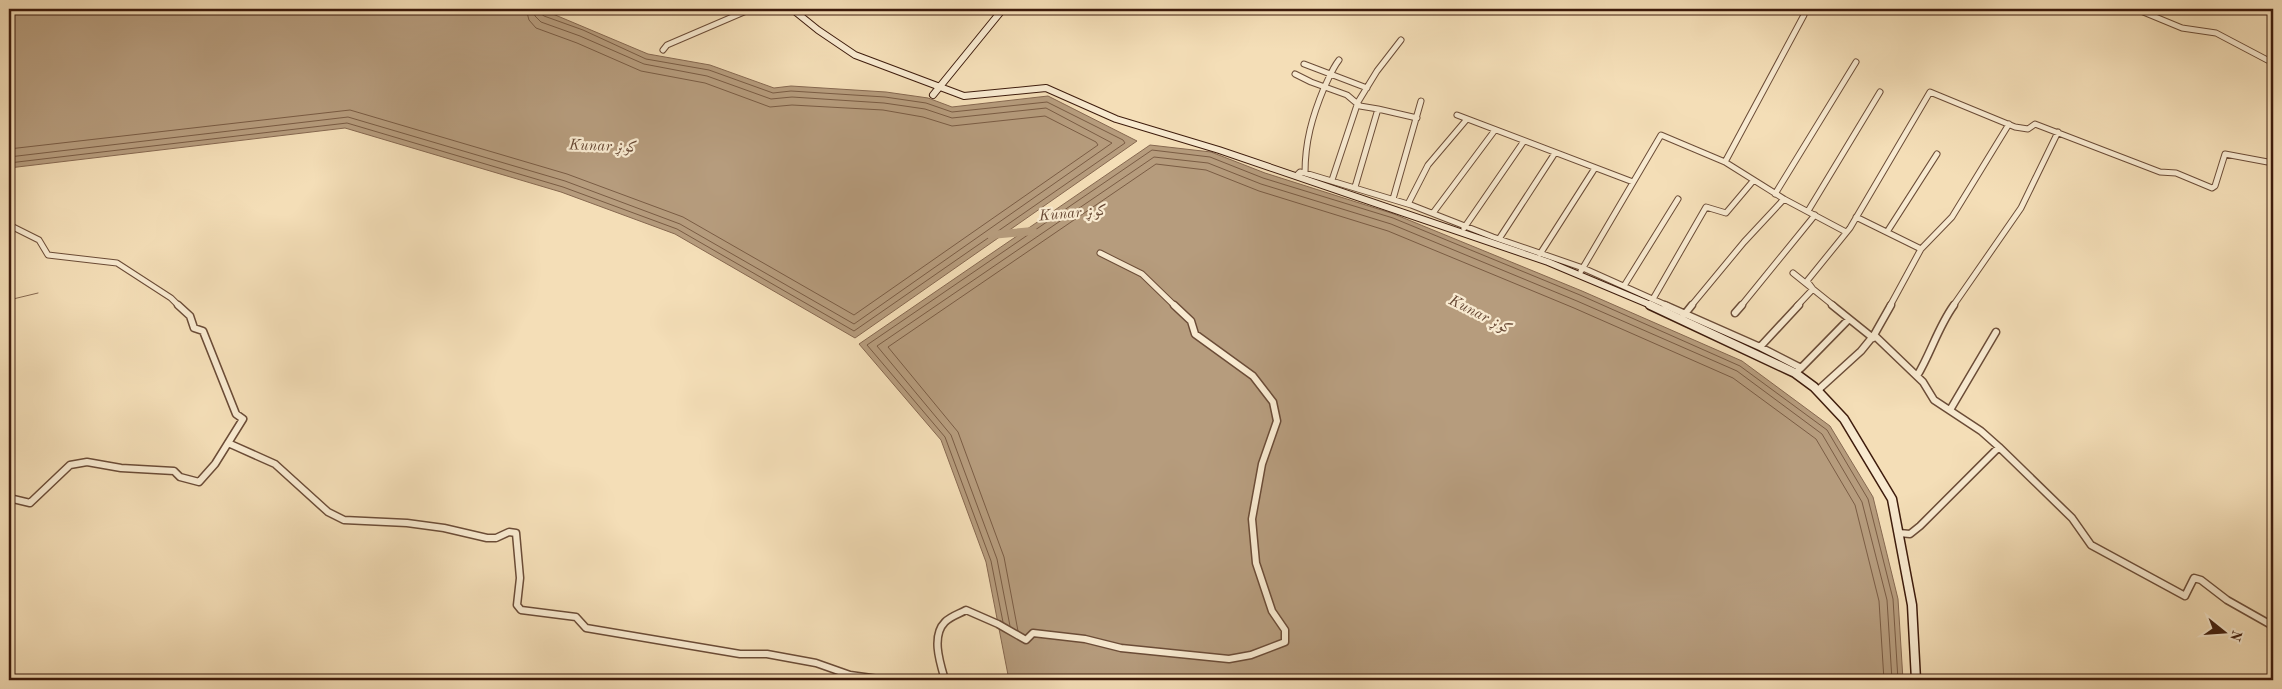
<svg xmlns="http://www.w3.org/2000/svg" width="2282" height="689" viewBox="0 0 2282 689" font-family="'Old Standard TT',Amiri,serif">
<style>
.water{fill:#b69c7d;stroke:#866850}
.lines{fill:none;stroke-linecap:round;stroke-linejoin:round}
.shore{stroke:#7a5c44;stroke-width:1}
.stream{stroke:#866850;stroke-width:1}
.river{stroke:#b69c7d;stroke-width:8}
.street-far1-casing{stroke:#6b4c37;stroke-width:7}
.street-casing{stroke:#6b4c37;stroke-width:9}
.secondary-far1-casing{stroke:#3d1b0c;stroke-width:8}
.secondary-casing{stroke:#3d1b0c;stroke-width:11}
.street-far1{stroke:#f8ead0;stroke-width:5}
.street{stroke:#f8ead0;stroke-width:6}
.secondary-far1{stroke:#f8ead0;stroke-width:6}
.secondary{stroke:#f8ead0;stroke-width:8}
.labels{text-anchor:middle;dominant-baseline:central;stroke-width:4.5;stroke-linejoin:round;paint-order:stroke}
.water-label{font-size:15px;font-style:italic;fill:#674834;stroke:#f8ead0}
</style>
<rect width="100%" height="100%" fill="#f4deb7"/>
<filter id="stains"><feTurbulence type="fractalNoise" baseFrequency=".004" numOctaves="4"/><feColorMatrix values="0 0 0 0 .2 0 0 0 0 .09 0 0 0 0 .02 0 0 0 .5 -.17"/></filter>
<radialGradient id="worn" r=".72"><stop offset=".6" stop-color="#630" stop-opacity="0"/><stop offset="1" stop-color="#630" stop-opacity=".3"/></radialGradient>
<!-- water -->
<path class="water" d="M 9,9 L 541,9 L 648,54 L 710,65 L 774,88 L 791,86 L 886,92 L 928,98 L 952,107 L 1048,96 L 1137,141 L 855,338 L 675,234 L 561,192 L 345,128 L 9,168 Z
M 1150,145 L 1211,152 L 1265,173 L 1394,214 L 1582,291 L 1742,361 L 1830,426 L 1873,497 L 1898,599 L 1903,680 L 1009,680 L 986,562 L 941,440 L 859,344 Z"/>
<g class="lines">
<!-- shore -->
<path class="shore" d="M 9,149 L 350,110 L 567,174 L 683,217 L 854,315 L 1098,145 L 1096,142 L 1045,116 L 952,126 L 923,117 L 883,110 L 792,105 L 770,107 L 705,83 L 641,71 L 577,43 L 536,28 L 529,20 L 526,9
M 9,157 L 348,117 L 565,181 L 680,224 L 854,324 L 1112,143 L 1046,108 L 952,118 L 925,109 L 884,103 L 792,97 L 771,99 L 707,76 L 644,64 L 580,36 L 541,22 L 535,16 L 533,9
M 9,163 L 347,123 L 563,187 L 677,229 L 854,331 L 1125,143 L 1123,140 L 1047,102 L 952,112 L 926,103 L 885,97 L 791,91 L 773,93 L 709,70 L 646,59 L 583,30 L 544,16 L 540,13 L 540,9
M 1003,622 L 991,561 L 945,437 L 867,345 L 1152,150 L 1210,157 L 1263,178 L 1393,218 L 1580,295 L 1740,366 L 1827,430 L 1868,499 L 1893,599 L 1898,680
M 1010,626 L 997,559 L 951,435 L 877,346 L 1154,157 L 1208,163 L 1261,184 L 1391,224 L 1577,301 L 1737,371 L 1822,434 L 1862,502 L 1887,600 L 1892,680
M 1018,631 L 1004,557 L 958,432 L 888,347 L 1156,164 L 1206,170 L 1259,191 L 1388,231 L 1574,308 L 1733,378 L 1816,439 L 1855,505 L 1879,601 L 1884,680"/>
<!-- stream -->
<path class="stream" d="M 9,300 L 38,293"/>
<!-- river -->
<path class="river" d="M 991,235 L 1033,231"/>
<!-- street-far1 casing -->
<g class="street-far1-casing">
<path id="street-far1" d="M 2136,9 L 2182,28 L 2216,33 L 2273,63
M 663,50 L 667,45 L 751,9
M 1304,64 L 1367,88
M 1295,74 L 1311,82 L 1347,95 L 1360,106 L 1378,109 L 1355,187
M 1378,109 L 1417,118
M 1457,115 L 1633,182
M 1305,173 C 1305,142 1312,117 1324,88 C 1329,78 1332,69 1339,60
M 1296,176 L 1300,172 L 1305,173 L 1411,205 L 1493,237 L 1583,268 L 1668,306
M 1332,180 L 1358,102 L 1377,71 L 1401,40
M 1775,194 L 1856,62
M 1393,199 L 1421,101
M 1784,199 L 1846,232
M 1408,204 L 1428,165 L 1467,119
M 1808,211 L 1880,92
M 1433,213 L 1495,130
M 1856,217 L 1921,249
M 9,225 L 39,240 L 48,255 L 117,263 L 171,298 L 179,306
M 1464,228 L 1524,141
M 1887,232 L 1937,154
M 1499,239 L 1555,153
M 1100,253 L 1142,274 L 1175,306
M 1540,254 L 1595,168
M 1581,271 L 1661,135 L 1725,162
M 1793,273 L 1834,306
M 1624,286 L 1678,199
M 1653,299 L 1706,207 L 1726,213 L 1753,181
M 1691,306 L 1744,242 L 1784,199 L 1725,162 L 1804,15 L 1805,9
M 1741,306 L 1815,215
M 1797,306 L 1813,289 L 1807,281 L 1850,228 L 1930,92 L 2015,127 L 2028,129 L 2035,124 L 2160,172 L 2176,173 L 2212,188 L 2215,186 L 2225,154 L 2273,163
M 1890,306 L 1921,249 L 1952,217 L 2009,124
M 1953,306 L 2021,208 L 2058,132"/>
</g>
<!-- street casing -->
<g class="street-casing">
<path id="street" d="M 1665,305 L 1760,347 L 1801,368 L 1795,373
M 1832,305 L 1873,338
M 1735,313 L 1742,305
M 1684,315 L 1692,305
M 1874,335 L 1891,305
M 1760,347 L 1799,305
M 1801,368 L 1849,319
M 1917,376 C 1931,353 1938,327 1954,305
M 1817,391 L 1861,351 L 1874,335 L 1923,382 L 1934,400 L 1981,431 L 1999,447 L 2072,518 L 2091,545 L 2185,596 L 2194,578 L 2201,580 L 2227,600 L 2273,626
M 1950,410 L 1996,332
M 228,443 L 275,464 L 328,512 L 344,520 L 407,523 L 444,528 L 487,538 L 496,538 L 509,532 L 516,533 L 520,578 L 517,605 L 521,610 L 576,617 L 586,628 L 740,654 L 767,654 L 816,663 L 850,675 L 886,680
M 9,498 L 30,503 L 70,465 L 87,462 L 121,468 L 174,471 L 180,477 L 199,482 L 215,464 L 243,419 L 236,414 L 203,331 L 194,328 L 190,316 L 178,305
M 1899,533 L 1910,534 L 1920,526 L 1999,447
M 945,680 C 940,663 931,636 945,622 C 951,616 959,614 966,610 L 998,624 L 1026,640 L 1033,633 L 1085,639 L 1121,648 L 1229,659 L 1251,655 L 1285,642 L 1285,630 L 1272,611 L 1256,563 L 1252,519 L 1262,464 L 1277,421 L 1273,402 L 1253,376 L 1195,334 L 1191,321 L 1174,305"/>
</g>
<!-- secondary-far1 casing -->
<g class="secondary-far1-casing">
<path id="secondary-far1" d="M 792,9 L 818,30 L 855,55 L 964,96 L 1046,88 L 1116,119 L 1219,150 L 1548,262 L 1653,306
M 933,95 L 1003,9"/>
</g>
<!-- secondary casing -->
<g class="secondary-casing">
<path id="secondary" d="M 1650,305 L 1795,373 L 1814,387 L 1844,419 L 1892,499 L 1912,605 L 1916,680"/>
</g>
<!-- street-far1 -->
<use href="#street-far1" class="street-far1"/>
<!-- street -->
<use href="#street" class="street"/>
<!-- secondary-far1 -->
<use href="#secondary-far1" class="secondary-far1"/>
<!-- secondary -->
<use href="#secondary" class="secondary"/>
</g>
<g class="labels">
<!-- water labels -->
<g class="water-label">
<text transform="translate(604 147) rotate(2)">Kunar کونړ</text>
<text transform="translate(1074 214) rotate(-5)">Kunar کونړ</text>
<text transform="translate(1481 316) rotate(27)">Kunar کونړ</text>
</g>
</g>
<!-- margin -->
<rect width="2282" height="689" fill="none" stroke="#f4deb7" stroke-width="30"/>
<rect x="10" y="10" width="2262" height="669" fill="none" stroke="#3d1b0c" stroke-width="2.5"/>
<rect x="15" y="15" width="2252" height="659" fill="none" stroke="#3d1b0c"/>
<!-- north arrow -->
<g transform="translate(2224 632) rotate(107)" stroke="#f8ead0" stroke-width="4" paint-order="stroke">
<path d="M0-4L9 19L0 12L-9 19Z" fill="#3d1b0c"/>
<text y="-8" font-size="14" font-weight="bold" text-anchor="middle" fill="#3d1b0c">N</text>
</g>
<rect width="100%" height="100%" filter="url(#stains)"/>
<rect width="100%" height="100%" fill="url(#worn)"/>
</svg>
